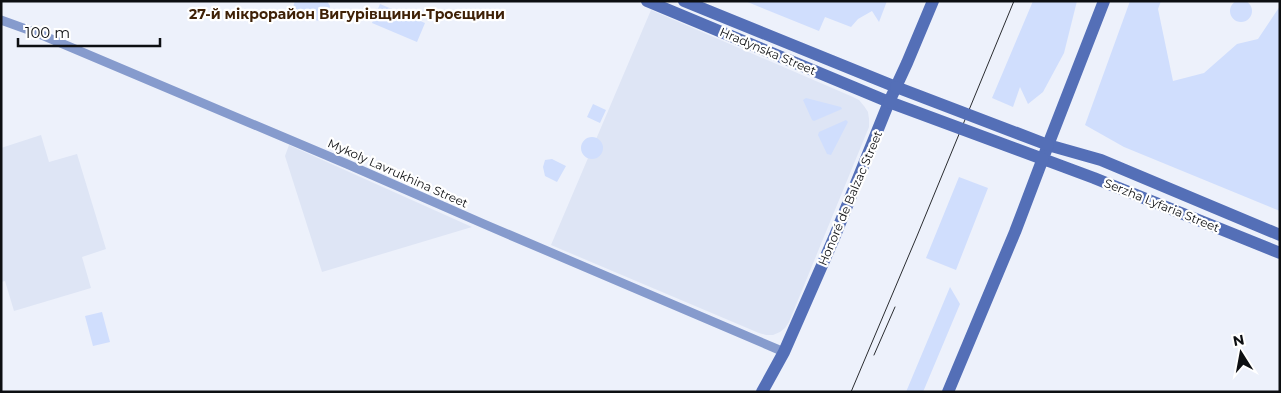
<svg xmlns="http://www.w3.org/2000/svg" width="1281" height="393" viewBox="0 0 1281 393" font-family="Montserrat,sans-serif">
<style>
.built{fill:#dee5f5}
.green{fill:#d0defd}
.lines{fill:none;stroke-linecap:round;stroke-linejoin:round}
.street{stroke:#869bcd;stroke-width:9}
.secondary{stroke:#546fb7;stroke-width:12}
.tram{stroke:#2a2c30;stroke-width:1}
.secondary-bridge{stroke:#546fb7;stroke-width:12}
.labels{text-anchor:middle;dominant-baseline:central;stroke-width:4.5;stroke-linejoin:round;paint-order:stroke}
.street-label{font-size:12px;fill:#0d0f12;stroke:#fff}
.neighbourhood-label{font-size:14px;font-weight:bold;fill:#3f2107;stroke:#fff}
</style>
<rect width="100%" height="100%" fill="#edf1fb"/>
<!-- built -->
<path class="built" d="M 651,10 L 853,97 L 859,100 L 864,106 L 868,112 L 869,119 L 869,127 L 789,322 L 785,328 L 780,332 L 773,335 L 766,335 L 759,333 L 551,245 Z
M 41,135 L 49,162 L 77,154 L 106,249 L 82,257 L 91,288 L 14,311 L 5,281 L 1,282 L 1,148 Z
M 289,145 L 472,227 L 322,272 L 285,156 Z"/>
<!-- green -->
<path class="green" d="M1230 11a11 11 0 1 1 22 0a11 11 0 1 1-22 0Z
M 295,1 L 327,1 L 330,6 L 327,15 L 319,21 L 297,15 L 293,7 Z
M 745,1 L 887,1 L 879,22 L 872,11 L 858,19 L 851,27 L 825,17 L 819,31 Z
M 1033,1 L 1077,1 L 1064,53 L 1043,92 L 1028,104 L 1020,87 L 1013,107 L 992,98 Z
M 1130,1 L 1161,1 L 1158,9 L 1173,81 L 1204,73 L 1237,44 L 1258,39 L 1280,6 L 1280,211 L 1124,147 L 1085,125 Z
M 380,4 L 425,23 L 417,42 L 372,23 Z
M 806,98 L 841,107 L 842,109 L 814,121 L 812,120 L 803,100 Z
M 593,104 L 606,110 L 600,123 L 587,117 Z
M 846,120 L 848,122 L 831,155 L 827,154 L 818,135 L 819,132 Z
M581 148a11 11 0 1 1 22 0a11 11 0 1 1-22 0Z
M 552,159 L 566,166 L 557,182 L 545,176 L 543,167 L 545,160 Z
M 959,177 L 988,188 L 956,270 L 926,258 Z
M 950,287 L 960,304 L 923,392 L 906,392 Z
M 102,312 L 110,342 L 93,346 L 85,316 Z"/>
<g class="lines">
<!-- street -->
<path class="street" d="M 1,20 L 37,33 L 347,164 L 484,224 L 784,352"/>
<!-- secondary -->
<path class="secondary" d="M 647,1 L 889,102
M 684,1 L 896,87
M 1048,145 L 1101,160 L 1280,235
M 1043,159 L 1094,178 L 1280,253
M 762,392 L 784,352 L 834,238 L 889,102 L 907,63 L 933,1
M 948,392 L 1015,232 L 1048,145 L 1104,1"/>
<!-- tram -->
<path class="tram" d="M 874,355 L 895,307
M 851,392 L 917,236 L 1014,1"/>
<!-- secondary-bridge -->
<path class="secondary-bridge" d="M 896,87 L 1048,145
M 889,102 L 1043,159"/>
</g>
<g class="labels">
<!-- street labels -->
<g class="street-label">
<text transform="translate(768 51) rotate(23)">Hradynska Street</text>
<text transform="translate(398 173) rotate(24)">Mykoly Lavrukhina Street</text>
<text transform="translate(850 198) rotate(-67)">Honoré de Balzac Street</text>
<text transform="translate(1162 205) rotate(22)">Serzha Lyfaria Street</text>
</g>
<!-- neighbourhood labels -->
<g class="neighbourhood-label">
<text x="347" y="14">27-й мікрорайон Вигурівщини-Троєщини</text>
</g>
</g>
<!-- border -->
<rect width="1281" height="393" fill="none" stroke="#0d0f12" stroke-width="5"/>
<!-- north arrow -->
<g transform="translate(1241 353) rotate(349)" stroke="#ffffff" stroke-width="4" paint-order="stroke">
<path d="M0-4L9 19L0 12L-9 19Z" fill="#0d0f12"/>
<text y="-8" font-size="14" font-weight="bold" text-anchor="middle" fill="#0d0f12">N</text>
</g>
<!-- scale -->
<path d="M18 38v8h142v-8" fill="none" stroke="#0d0f12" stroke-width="2.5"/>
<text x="25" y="38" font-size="15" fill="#0d0f12" stroke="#ffffff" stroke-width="4" paint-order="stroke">100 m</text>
</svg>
